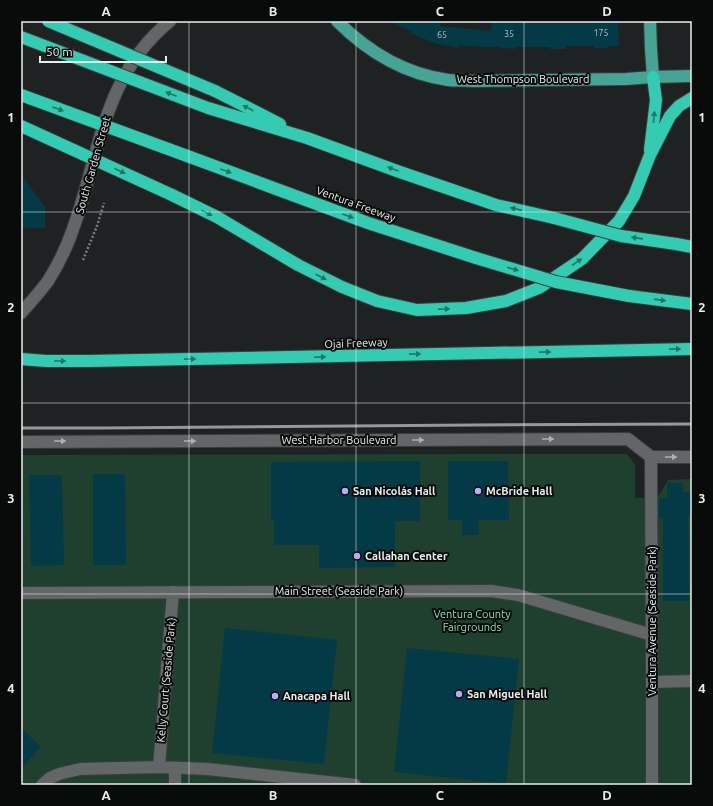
<svg xmlns="http://www.w3.org/2000/svg" width="713" height="806" viewBox="0 0 713 806" font-family="Ubuntu,sans-serif">
<style>
.green{fill:#20402f}
.building{fill:#033a46}
.lines{fill:none;stroke-linecap:round;stroke-linejoin:round}
.minor-casing{stroke:#3a3d3e;stroke-width:14}
.major-casing{stroke:#3a3d3e;stroke-width:14}
.highway-casing{stroke:#3a3d3e;stroke-width:14}
.path{stroke:#7b7e7e;stroke-width:2.5;stroke-dasharray:2 2;stroke-linecap:butt}
.minor{stroke:#626667;stroke-width:12}
.major{stroke:#47a394;stroke-width:12}
.highway{stroke:#35cbb2;stroke-width:12}
.rail{stroke:#969999;stroke-width:3}
.highway-bridge-casing{stroke:#3a3d3e;stroke-width:14;stroke-linecap:butt}
.highway-bridge{stroke:#35cbb2;stroke-width:12}
.oneway{fill:#217567}
.oneway2{fill:#adb1b1}
.grid{fill:none;stroke:#ebeeee;stroke-width:1;stroke-opacity:0.55}
.poi-dot{fill:#bea9f4;stroke:#090b0b;stroke-width:1.5}
.labels{text-anchor:middle;dominant-baseline:central;stroke-width:4;stroke-linejoin:round;paint-order:stroke}
.number-label{font-size:9px;fill:#b1c1c4}
.street-label{font-size:11px;fill:#ebeeee;stroke:#090b0b}
.poi-label{font-size:11px;font-weight:bold;fill:#ebeeee;stroke:#090b0b;text-anchor:start}
.park-label{font-size:11px;fill:#9bdeb8;stroke:#090b0b}
.neatline{fill:none;stroke:#ebeeee;stroke-width:1.5}
.grid-label{font-size:13px;text-anchor:middle;font-weight:bold;fill:#ebeeee}
</style>
<rect width="100%" height="100%" fill="#1e2222"/>
<!-- green -->
<path class="green" d="M 489,454 L 627,454 L 635,465 L 635,498 L 656,498 L 661,492 L 668,480 L 692,479 L 692,785 L 21,785 L 21,455 Z"/>
<!-- building -->
<path class="building" d="M 388,21 L 442,21 L 440,26 L 491,31 L 491,21 L 618,21 L 619,46 L 608,46 L 608,48 L 594,48 L 594,46 L 566,46 L 566,49 L 550,49 L 550,47 L 516,47 L 516,49 L 501,48 L 501,47 L 480,47 L 459,45 L 459,48 L 437,44 L 410,33 L 411,31 Z
M 21,174 L 45,207 L 45,228 L 21,228 Z
M 420,461 L 420,521 L 395,521 L 395,567 L 319,568 L 319,545 L 274,545 L 274,521 L 271,521 L 271,462 Z
M 448,461 L 508,461 L 509,520 L 478,520 L 479,535 L 462,535 L 462,520 L 448,520 Z
M 93,474 L 125,474 L 126,565 L 93,565 Z
M 29,475 L 62,475 L 64,565 L 31,566 Z
M 667,483 L 683,483 L 683,492 L 692,492 L 692,516 L 688,516 L 689,601 L 663,601 L 663,518 L 659,518 L 659,498 L 667,498 Z
M 225,628 L 337,640 L 324,764 L 212,753 Z
M 407,648 L 519,659 L 506,784 L 394,772 Z
M 21,728 L 41,747 L 21,768 Z"/>
<g class="lines">
<!-- minor casing -->
<g class="minor-casing">
<path id="minor" d="M 21,313 C 30,303 40,292 48,281 C 58,265 67,247 73,229 C 100,154 103,75 170,21
M 21,442 L 628,439 L 651,457
M 651,457 L 652,682 L 652,785
M 651,457 L 692,457
M 21,593 L 491,591 L 518,595 L 652,635
M 652,682 L 692,681
M 159,767 L 173,592
M 42,785 L 50,778 L 59,774 L 80,769 L 159,767 L 208,769 L 355,785
M 175,785 L 175,768"/>
</g>
<!-- major casing -->
<g class="major-casing">
<path id="major" d="M 337,21 C 367,51 405,74 448,80 C 456,81 465,80 473,81 L 626,79 L 653,77 L 692,76
M 650,21 L 651,49 L 653,77"/>
</g>
<!-- highway casing -->
<g class="highway-casing">
<path id="highway" d="M 215,91 L 280,124
M 208,108 L 307,138 L 397,171 L 496,205 L 554,218
M 650,150 L 656,100 L 653,77
M 190,157 L 368,223 L 476,258
M 172,195 L 217,217 L 298,265 L 342,287 L 377,301 L 417,310 L 466,308 L 506,301 L 539,288 L 582,259 L 619,221 L 634,196 L 650,155 L 670,116 L 679,106 L 692,98
M 676,244 L 692,247
M 629,296 L 692,304
M 21,359 L 46,361 L 88,361 L 692,349"/>
</g>
<!-- path -->
<path class="path" d="M 83,260 L 97,226 L 104,203"/>
<!-- minor -->
<use href="#minor" class="minor"/>
<!-- major -->
<use href="#major" class="major"/>
<!-- highway -->
<use href="#highway" class="highway"/>
<!-- rail -->
<path class="rail" d="M 21,428 L 104,428 L 473,425 L 692,424"/>
<!-- highway-bridge casing -->
<g class="highway-bridge-casing">
<path id="highway-bridge" d="M 48,21 L 215,91
M 21,37 L 208,108
M 21,95 L 190,157
M 21,126 L 172,195
M 554,218 L 621,236 L 676,244
M 476,258 L 556,282 L 629,296"/>
</g>
<!-- highway-bridge -->
<use href="#highway-bridge" class="highway-bridge"/>
</g>
<!-- one-way arrows -->
<defs><path id="oneway-solid" d="M-6-.8H1V-3.2L6.5 0L1 3.2V.8H-6Z"/></defs>
<g class="oneway">
<use href="#oneway-solid" transform="translate(171 94) rotate(-159)"/>
<use href="#oneway-solid" transform="translate(248 108) rotate(-153)"/>
<use href="#oneway-solid" transform="translate(58 109) rotate(20)"/>
<use href="#oneway-solid" transform="translate(654 117) rotate(-84)"/>
<use href="#oneway-solid" transform="translate(393 169) rotate(-160)"/>
<use href="#oneway-solid" transform="translate(120 171) rotate(25)"/>
<use href="#oneway-solid" transform="translate(226 171) rotate(20)"/>
<use href="#oneway-solid" transform="translate(516 209) rotate(-167)"/>
<use href="#oneway-solid" transform="translate(207 213) rotate(26)"/>
<use href="#oneway-solid" transform="translate(348 216) rotate(20)"/>
<use href="#oneway-solid" transform="translate(637 238) rotate(-172)"/>
<use href="#oneway-solid" transform="translate(577 262) rotate(-35)"/>
<use href="#oneway-solid" transform="translate(513 269) rotate(16)"/>
<use href="#oneway-solid" transform="translate(321 277) rotate(27)"/>
<use href="#oneway-solid" transform="translate(660 300) rotate(8)"/>
<use href="#oneway-solid" transform="translate(444 309) rotate(-2)"/>
<use href="#oneway-solid" transform="translate(675 349) rotate(-1)"/>
<use href="#oneway-solid" transform="translate(545 352) rotate(-1)"/>
<use href="#oneway-solid" transform="translate(415 354) rotate(-1)"/>
<use href="#oneway-solid" transform="translate(320 357) rotate(-2)"/>
<use href="#oneway-solid" transform="translate(190 359) rotate(-1)"/>
<use href="#oneway-solid" transform="translate(60 361)"/>
</g>
<g class="oneway2">
<use href="#oneway-solid" transform="translate(548 439)"/>
<use href="#oneway-solid" transform="translate(418 440)"/>
<use href="#oneway-solid" transform="translate(60 441)"/>
<use href="#oneway-solid" transform="translate(190 441)"/>
<use href="#oneway-solid" transform="translate(671 457)"/>
</g>
<!-- grid -->
<path class="grid" d="M 189,21 L 189,785M 356,21 L 356,785M 524,21 L 524,785M 21,212 L 692,212M 21,403 L 692,403M 21,594 L 692,594"/>
<!-- markers -->
<g class="poi-dot">
<circle cx="345" cy="491" r="4"/>
<circle cx="478" cy="491" r="4"/>
<circle cx="357" cy="556" r="4"/>
<circle cx="459" cy="694" r="4"/>
<circle cx="275" cy="696" r="4"/>
</g>
<g class="labels">
<!-- number labels -->
<g class="number-label">
<text x="601" y="33">175</text>
<text x="509" y="34">35</text>
<text x="442" y="35">65</text>
</g>
<!-- street labels -->
<g class="street-label">
<text x="523" y="79">West Thompson Boulevard</text>
<text transform="translate(93 165) rotate(-74)">South Garden Street</text>
<text transform="translate(356 204) rotate(20)">Ventura Freeway</text>
<text transform="translate(356 343) rotate(-2)">Ojai Freeway</text>
<text x="339" y="440">West Harbor Boulevard</text>
<text x="339" y="591">Main Street (Seaside Park)</text>
<text transform="translate(652 621) rotate(-90)">Ventura Avenue (Seaside Park)</text>
<text transform="translate(166 680) rotate(-85)">Kelly Court (Seaside Park)</text>
</g>
<!-- poi labels -->
<g class="poi-label">
<text x="353" y="491">San Nicolás Hall</text>
<text x="486" y="491">McBride Hall</text>
<text x="365" y="556">Callahan Center</text>
<text x="467" y="694">San Miguel Hall</text>
<text x="283" y="696">Anacapa Hall</text>
</g>
<!-- park labels -->
<g class="park-label">
<text x="472" y="614">Ventura County<tspan x="472" dy="13">Fairgrounds</tspan></text>
</g>
</g>
<!-- border -->
<rect width="713" height="806" fill="none" stroke="#090b0b" stroke-width="44"/>
<!-- scale -->
<path d="M40 56v6h126v-6" fill="none" stroke="#ebeeee" stroke-width="2"/>
<text x="46" y="56" font-size="12" fill="#ebeeee" stroke="#090b0b" stroke-width="3" paint-order="stroke">50 m</text>
<rect x="22" y="22" width="669" height="762" class="neatline"/>
<g class="grid-label">
<text x="106" y="16">A</text>
<text x="273" y="16">B</text>
<text x="440" y="16">C</text>
<text x="607" y="16">D</text>
<text x="11" y="122">1</text>
<text x="702" y="122">1</text>
<text x="11" y="312">2</text>
<text x="702" y="312">2</text>
<text x="11" y="503">3</text>
<text x="702" y="503">3</text>
<text x="11" y="693">4</text>
<text x="702" y="693">4</text>
<text x="106" y="800">A</text>
<text x="273" y="800">B</text>
<text x="440" y="800">C</text>
<text x="607" y="800">D</text>
</g>
</svg>
